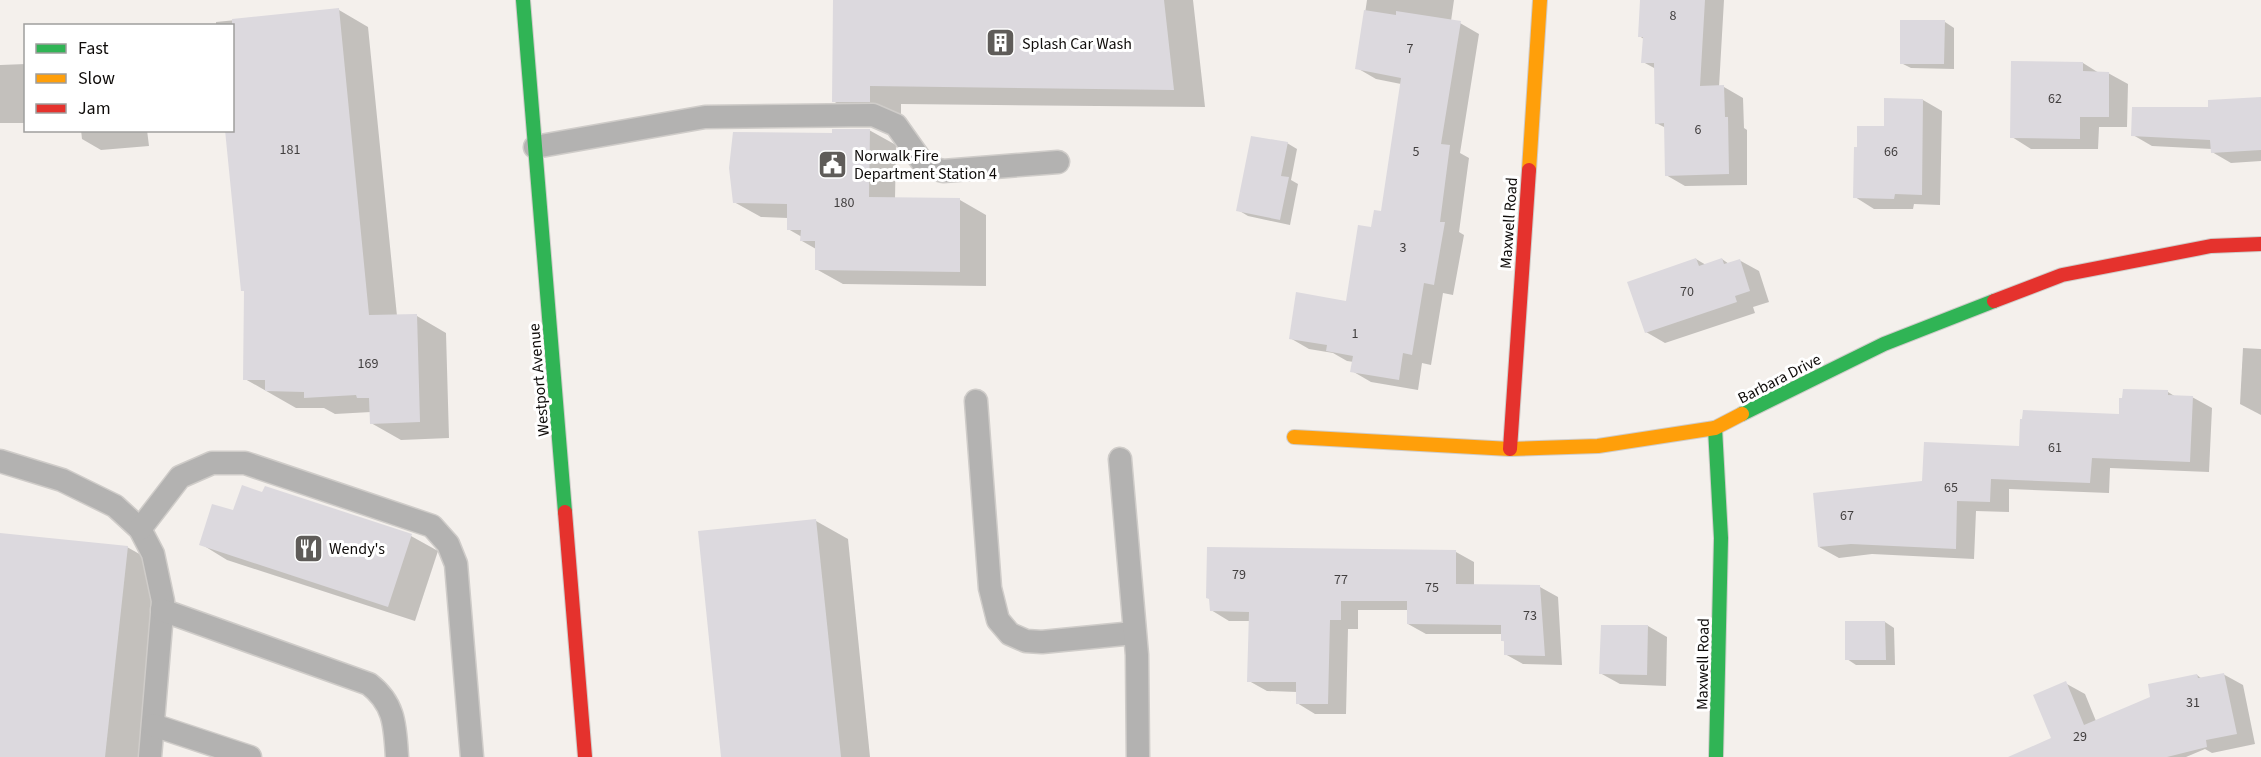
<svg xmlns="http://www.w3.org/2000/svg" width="2261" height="757" font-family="'Source Sans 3',sans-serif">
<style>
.shadow{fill:#0003}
.building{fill:#dcd9de}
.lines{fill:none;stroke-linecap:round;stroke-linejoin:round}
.lane-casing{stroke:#cfccc9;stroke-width:25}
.fast-casing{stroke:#cfccc9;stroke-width:16}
.slow-casing{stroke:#cfccc9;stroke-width:16}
.jam-casing{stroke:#cfccc9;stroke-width:16}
.lane{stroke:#b3b2b1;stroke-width:22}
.fast{stroke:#30b455;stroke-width:14}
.slow{stroke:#ff9f0a;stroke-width:14}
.jam{stroke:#e5322d;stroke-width:14}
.labels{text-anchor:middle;stroke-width:6;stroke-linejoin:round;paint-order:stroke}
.number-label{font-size:14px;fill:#423f3f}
.poi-label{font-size:16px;fill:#0f0c0a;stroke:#fff;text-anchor:start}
.street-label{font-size:16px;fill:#0f0c0a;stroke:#fff}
</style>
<rect width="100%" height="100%" fill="#f4f0ec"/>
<g class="shadow">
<path d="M834 0H1193L1205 107 901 104V119H865L833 101Z"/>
<path d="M1367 0H1454L1451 21 1460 23 1479 34 1460 153 1469 158 1459 232 1464 235 1453 295 1443 293 1431 365 1422 363 1418 390 1371 382 1352 371 1354 362 1347 361 1333 353 1309 349 1290 338 1348 303 1372 229 1382 213 1401 84 1376 79 1357 68Z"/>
<path d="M1642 0H1724L1719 87H1724L1743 98 1744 128 1747 130V185L1685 186 1666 175V128L1656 123V69L1643 62 1644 39 1639 36Z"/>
<path d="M339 10 368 27 397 316H417L446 333 449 438 401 440 371 423V412L335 414 324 408H296L245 379 246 292 242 290 232 130V26H216V22Z"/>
<path d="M1945 22 1954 28V69L1911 68 1901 63Z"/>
<path d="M2083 63 2099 73H2108L2128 84 2127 127H2099L2098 149H2031L2012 137Z"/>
<path d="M26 64V123H0V65Z"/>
<path d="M2261 99V161L2231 163 2212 152V149L2152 146 2133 135 2210 109Z"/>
<path d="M1923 100 1942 111 1940 205 1914 204 1913 209H1874L1855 197 1885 128Z"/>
<path d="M81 130H147L149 146 101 150 82 139Z"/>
<path d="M869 130 896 145 895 199 960 200 986 215V286L843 284 816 269V249L802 241V237L788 229V218L761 217 734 202 833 135Z"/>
<path d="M1287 143 1297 149 1291 180 1298 184 1290 225 1248 216 1238 210Z"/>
<path d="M1696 259 1706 265 1722 259 1729 264 1739 260 1759 271 1769 302 1753 307 1755 313 1665 343 1646 332Z"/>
<path d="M2243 348 2261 349V415L2240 404Z"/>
<path d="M2168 392 2176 397H2192L2212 408 2209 472 2110 468 2109 493 2009 489V512L1976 511 1974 559 1872 554 1839 558 1819 547 1924 483 2020 447 2120 415Z"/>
<path d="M234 512 411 536 438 551 415 621 227 560 201 544Z"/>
<path d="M816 521 848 539 870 757H722Z"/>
<path d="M0 534 127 547 159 565 138 757H0Z"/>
<path d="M1456 552 1474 562V585L1540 587 1558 597 1562 665 1523 664 1505 654V642L1502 640V634H1426L1408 624V610H1358V629H1348L1346 714H1315L1297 703V692L1267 691 1249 681 1251 621H1229L1211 610Z"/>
<path d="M1885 622 1894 628 1895 665H1856L1847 659Z"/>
<path d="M1648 626 1667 637 1666 686 1620 684 1600 673Z"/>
<path d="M2223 674 2243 685 2255 744 2212 753 2205 749 2186 757H2061L2065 683 2085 694 2096 721 2152 697 2197 675 2202 679Z"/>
</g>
<g class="building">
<path d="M833 0H1164L1174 90 870 86V102H832Z"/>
<path d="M1640 0H1705L1700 86 1724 85 1725 117H1728L1729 174 1665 176 1664 123 1655 124 1654 63H1641L1643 37H1638Z"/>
<path d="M339 8 369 315 417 314 420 422 370 424 369 398H357L356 395 304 398V392L265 391V380H243L244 291H241L225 130H232V19Z"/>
<path d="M1364 10 1396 15V11L1461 21 1441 144 1450 145 1440 222H1445L1434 285 1424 283 1412 355 1403 353 1399 380 1350 372 1353 356 1326 351 1327 345 1289 339 1296 292 1346 301 1358 225 1371 227 1374 210 1381 211 1401 78 1355 69Z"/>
<path d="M1900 20H1945L1944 64H1900Z"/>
<path d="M2011 61 2083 62V71L2109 72V117H2080V139L2010 138Z"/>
<path d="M2261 97V150L2211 153 2210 140 2131 136 2132 107H2208V100Z"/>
<path d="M1884 98 1923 99 1922 195 1895 194 1894 199 1853 198 1854 147H1857V126H1884Z"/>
<path d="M832 129H870L869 197 960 198V272L815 270V241H800L801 230H787V204L733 203 729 168 733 132 832 133Z"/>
<path d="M1251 136 1288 142 1281 176 1289 177 1280 220 1236 211Z"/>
<path d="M1696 258 1699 266 1722 258 1724 264 1740 259 1750 291 1735 296 1737 302 1645 333 1627 282Z"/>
<path d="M2123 389 2168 390V395L2193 396 2190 462 2092 458 2090 483 1991 479 1990 502 1957 501 1956 549 1851 544 1818 547 1813 493 1922 481 1924 442 2019 446 2020 419H2022L2023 410 2119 414V398H2122Z"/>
<path d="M242 485 262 492 265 486 412 534 388 607 199 545 212 504 233 510Z"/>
<path d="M816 519 841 757H721L698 531Z"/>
<path d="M0 533 128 546 105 757H0Z"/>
<path d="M1207 547 1456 550V584L1540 585 1545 656 1504 655V641H1501V625L1407 624V601H1341V620H1330L1328 704H1296V682H1247L1249 612 1210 611 1209 599 1206 598Z"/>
<path d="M1845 621H1885L1886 660H1845Z"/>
<path d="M1601 625H1648L1647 675 1599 674Z"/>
<path d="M2224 673 2237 734 2206 740 2207 747 2167 757H2008L2051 738 2033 695 2066 681 2084 725 2150 697 2148 684 2197 674 2198 678Z"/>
</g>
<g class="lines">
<defs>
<g id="lane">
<path d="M535 147 705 117 873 115 896 125 925 166 943 171 1058 162"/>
<path d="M976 401 990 588 998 620 1010 634 1026 641 1042 642 1134 633"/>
<path d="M1120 459 1137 655 1138 757"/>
<path d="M0 461 62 480 115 506 140 529 153 554 163 601 150 757"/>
<path d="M140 529 180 477 212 463H245L432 526 448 544 456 564 472 757"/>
<path d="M162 610 369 684C395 704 395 726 397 757"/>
<path d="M153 725 250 757"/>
</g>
<g id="fast">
<path d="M523 0 565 512"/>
<path d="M1742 414 1884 344 1994 301"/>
<path d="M1715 428 1721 538 1716 757"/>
</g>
<g id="slow">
<path d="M1529 170 1540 0"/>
<path d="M1294 437 1510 449 1598 446 1715 428 1742 414"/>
</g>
<g id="jam">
<path d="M1994 301 2062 275 2211 246 2261 244"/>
<path d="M1510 449 1529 170"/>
<path d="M565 512 585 757"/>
</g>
</defs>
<use href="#lane" class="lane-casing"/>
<use href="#fast" class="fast-casing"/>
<use href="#slow" class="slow-casing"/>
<use href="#jam" class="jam-casing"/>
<use href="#lane" class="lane"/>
<use href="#fast" class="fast"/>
<use href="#slow" class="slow"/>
<use href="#jam" class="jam"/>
</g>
<defs>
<symbol id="building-square" viewBox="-11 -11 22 22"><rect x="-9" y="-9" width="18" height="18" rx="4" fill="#5f5c59" stroke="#fff"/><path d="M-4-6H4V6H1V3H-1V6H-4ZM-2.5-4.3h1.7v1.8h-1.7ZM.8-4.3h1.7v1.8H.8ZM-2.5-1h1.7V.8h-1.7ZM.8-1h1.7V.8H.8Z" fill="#fff"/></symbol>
<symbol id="civic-square" viewBox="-11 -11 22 22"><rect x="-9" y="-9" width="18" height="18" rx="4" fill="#5f5c59" stroke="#fff"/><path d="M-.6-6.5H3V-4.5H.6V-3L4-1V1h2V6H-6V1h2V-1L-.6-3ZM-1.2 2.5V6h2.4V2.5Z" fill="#fff"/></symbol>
<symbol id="restaurant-square" viewBox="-11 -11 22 22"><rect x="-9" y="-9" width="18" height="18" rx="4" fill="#5f5c59" stroke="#fff"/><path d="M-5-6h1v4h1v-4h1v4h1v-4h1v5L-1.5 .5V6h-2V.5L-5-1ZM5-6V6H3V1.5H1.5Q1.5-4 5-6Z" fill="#fff"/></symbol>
</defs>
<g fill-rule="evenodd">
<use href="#building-square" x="984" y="26" width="33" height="33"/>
<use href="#civic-square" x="816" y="148" width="33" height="33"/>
<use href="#restaurant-square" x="292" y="532" width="33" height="33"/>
</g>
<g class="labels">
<g class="number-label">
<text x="1673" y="20">8</text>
<text x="1410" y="53">7</text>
<text x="2055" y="103">62</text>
<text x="1698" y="134">6</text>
<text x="290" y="154">181</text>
<text x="1416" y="156">5</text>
<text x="1891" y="156">66</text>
<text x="844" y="207">180</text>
<text x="1403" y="252">3</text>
<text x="1687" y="296">70</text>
<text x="1355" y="338">1</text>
<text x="368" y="368">169</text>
<text x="2055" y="452">61</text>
<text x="1951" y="492">65</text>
<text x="1847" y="520">67</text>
<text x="1239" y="579">79</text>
<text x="1341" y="584">77</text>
<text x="1432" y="592">75</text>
<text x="1530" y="620">73</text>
<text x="2193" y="707">31</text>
<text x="2080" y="741">29</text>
</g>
<g class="poi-label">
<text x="1022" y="49">Splash Car Wash</text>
<text x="854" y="161">Norwalk Fire<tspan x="854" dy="18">Department Station 4</tspan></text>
<text x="329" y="554">Wendy's</text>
</g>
<g class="street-label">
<text transform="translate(1508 223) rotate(-86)" y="6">Maxwell Road</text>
<text transform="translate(1779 378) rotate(-27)" y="6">Barbara Drive</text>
<text transform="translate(538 380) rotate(-95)" y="6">Westport Avenue</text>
<text transform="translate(1702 664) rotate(-89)" y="6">Maxwell Road</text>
</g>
</g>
<rect x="24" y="24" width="210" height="108" fill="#ffffff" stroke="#9f9e9d" stroke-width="1.5"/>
<rect x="36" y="44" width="30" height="9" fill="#30b455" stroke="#9f9e9d" stroke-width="1.5"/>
<text x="78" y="54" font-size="18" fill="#0f0c0a">Fast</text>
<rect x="36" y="74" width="30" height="9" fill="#ff9f0a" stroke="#9f9e9d" stroke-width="1.5"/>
<text x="78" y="84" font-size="18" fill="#0f0c0a">Slow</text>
<rect x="36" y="104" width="30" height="9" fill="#e5322d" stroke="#9f9e9d" stroke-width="1.5"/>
<text x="78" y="114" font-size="18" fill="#0f0c0a">Jam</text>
</svg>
